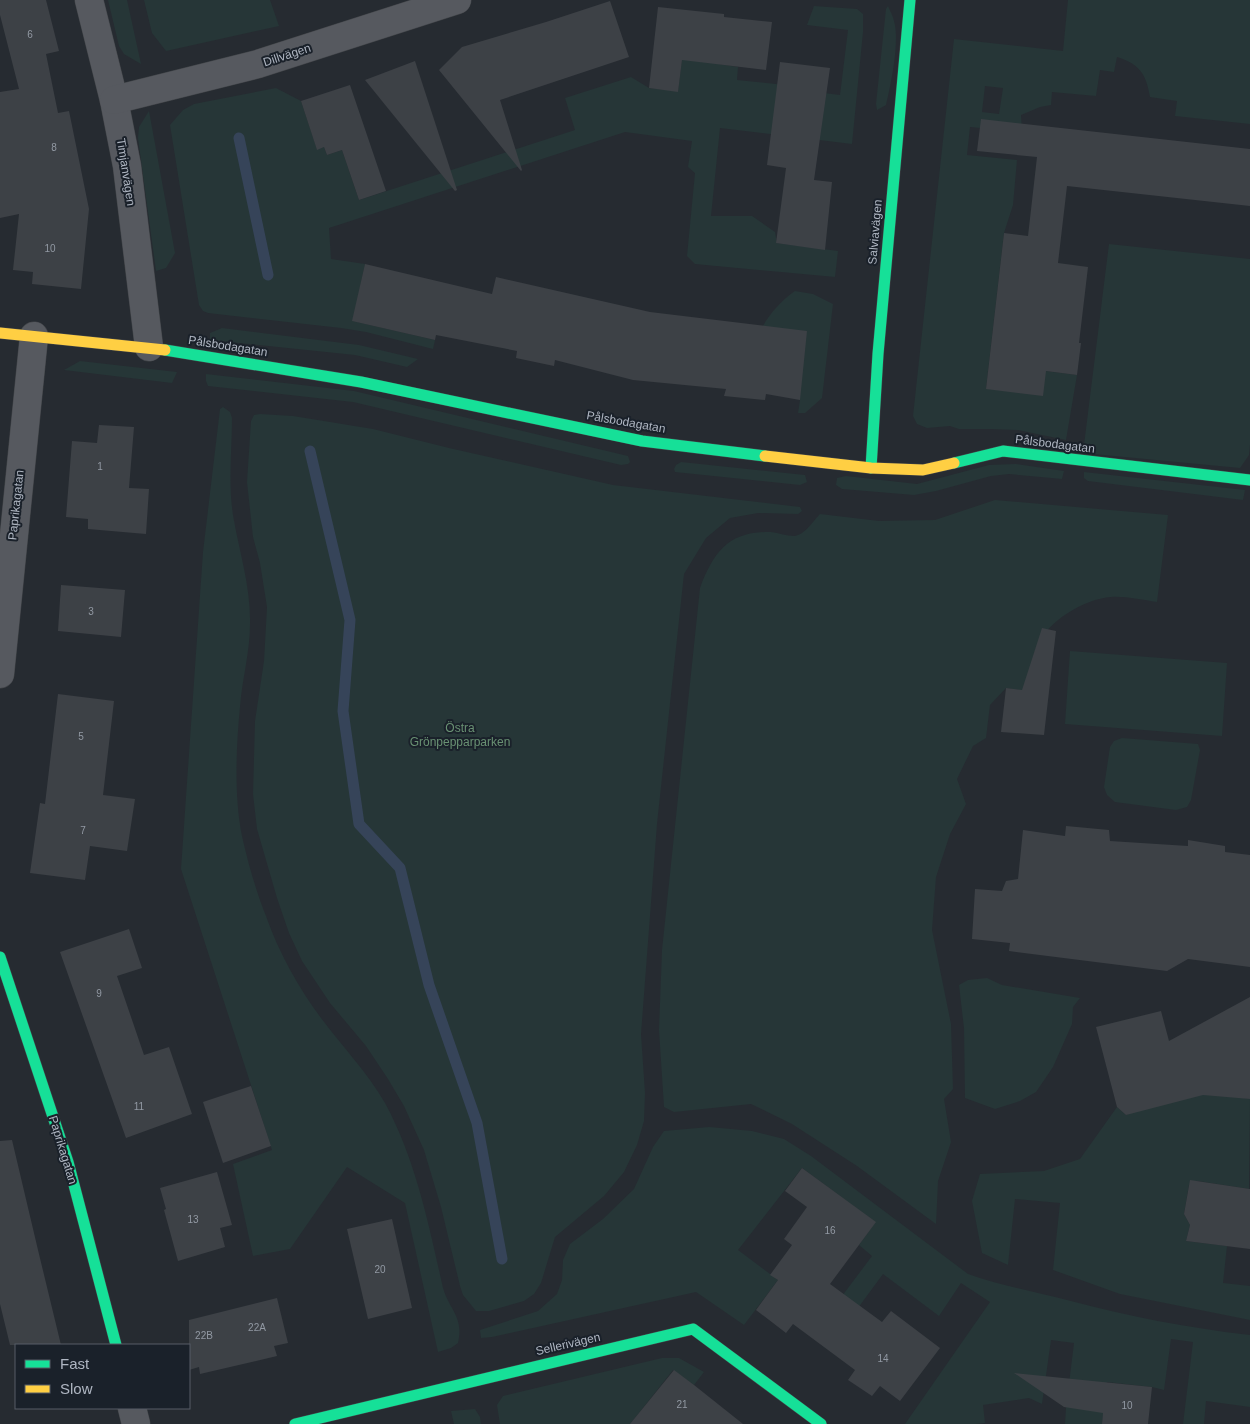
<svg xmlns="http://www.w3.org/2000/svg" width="1250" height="1424" font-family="Arial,sans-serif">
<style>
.green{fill:#263637;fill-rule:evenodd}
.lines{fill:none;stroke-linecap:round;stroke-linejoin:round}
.stream{stroke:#364459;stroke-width:11}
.building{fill:#3d4146}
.street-casing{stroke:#424549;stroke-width:29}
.fast-casing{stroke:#424549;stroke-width:12}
.slow-casing{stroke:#424549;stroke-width:12}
.street{stroke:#56595f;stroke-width:28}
.fast{stroke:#16e098;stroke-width:11}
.slow{stroke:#ffcf43;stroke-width:11}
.labels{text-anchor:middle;stroke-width:4;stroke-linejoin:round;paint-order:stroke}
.number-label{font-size:10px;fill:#9299a3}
.street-label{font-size:12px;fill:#afb6c2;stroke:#1a212a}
.park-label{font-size:12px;fill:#699173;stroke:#1a212a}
</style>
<rect width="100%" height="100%" fill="#262b31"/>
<g class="green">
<path d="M108 0H127L141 64 124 54 119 46Z"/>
<path d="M144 0H270L279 26 166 51 152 33Z"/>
<path d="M1068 0H1250V124L1175 116 1177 101 1150 97C1146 73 1139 64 1117 57L1114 72 1100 70 1096 96 1052 92 1051 105 1040 107 1021 115 1022 132 970 127 967 155 1017 160 1013 205 1004 233 986 389 1046 371 1077 375 1066 440 1018 430 990 429H959L950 426 927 428 917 424 913 416 954 39 1063 51ZM985 86 1003 88 999 114 982 112Z"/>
<path d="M814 6 857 9 863 14V32L852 144 720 128 711 216H752L775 232 777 243 838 251 835 277 695 264 687 256 695 173 688 167 692 141 625 132 329 228 331 259 365 264 353 321 435 340 433 349 366 332 341 328 208 313 203 311 199 305 170 125 183 110 194 104 276 88 301 101 317 149 324 147 327 155 342 150 359 200 575 130 565 98 631 77 649 88 678 91 683 51 719 64 738 67 737 80 785 85 800 90 840 95 848 30 807 25Z"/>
<path d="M888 6C890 11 893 16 894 21 900 41 891 84 886 105L877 110 876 104 886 9Z"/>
<path d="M149 111 175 253 166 268 156 271 138 138 139 127Z"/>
<path d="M1109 244 1250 259V445L1249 455 1240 468 1083 453Z"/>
<path d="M795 291 813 294 833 304 822 398 805 413H798L800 400 763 326C770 313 783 299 795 291Z"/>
<path d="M222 328 359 345 418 359 407 367 355 355 210 340V333Z"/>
<path d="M80 361 177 372 172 383 64 370Z"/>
<path d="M206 374 354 391 628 456 630 462 628 464 621 465 353 402 208 386 206 381Z"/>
<path d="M223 407 230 412 232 418C232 450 228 482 233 515 239 551 251 587 250 624 250 652 242 680 240 707 236 748 234 796 242 836 248 863 256 891 266 916 279 953 298 987 321 1018 342 1046 367 1072 385 1103 416 1160 429 1226 443 1288 450 1311 464 1317 458 1343L451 1348 438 1352 405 1203 347 1167 290 1249 253 1256 233 1164 272 1150 181 869 203 552 220 409Z"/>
<path d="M260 414 293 416 373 429 449 448 613 485 800 507 802 511 798 514 758 513 730 518 706 538 684 574 657 824 641 1034 645 1093 644 1121 637 1145 624 1172 604 1196 555 1237 541 1283 534 1294 524 1301 489 1311H476L463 1295 460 1286 441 1207 424 1150 404 1106 388 1079 366 1046 330 1003 302 961 289 933 277 898 257 829 253 794 255 721 264 661 267 607 260 563 253 537 247 482 251 421 254 415Z"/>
<path d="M681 462 805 475 807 482 800 485 675 472 674 469 676 465Z"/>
<path d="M1016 464 1064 471 1062 479 1009 474 991 476 936 491 914 495 842 489 836 485 837 478 846 476 917 484 989 465Z"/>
<path d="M1084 472 1245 490 1243 500 1235 499 1088 481 1084 478Z"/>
<path d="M995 500 1168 515 1157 602C1142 600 1126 596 1111 597 1084 599 1048 621 1037 646 1032 656 1029 678 1026 691L1006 688 990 705 986 738 973 746 957 779 966 804 950 834 936 877 932 930 951 1024 953 1089 944 1099 951 1142 938 1181 936 1224 857 1166 792 1124 751 1104 674 1112 664 1107 659 1030 662 950 700 588C714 551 729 531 771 532 779 533 787 536 794 536 805 535 813 521 820 514L879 521 935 520Z"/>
<path d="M1070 651 1227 663 1222 736 1065 724Z"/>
<path d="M1122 738 1198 744 1200 750 1191 800 1187 807 1176 810 1115 802 1107 795 1104 787 1110 747 1114 741Z"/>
<path d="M987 978 1002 985 1080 998 1073 1007 1072 1024 1053 1067 1036 1092 1020 1101 995 1109 965 1098 964 1028 959 985 968 980Z"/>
<path d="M1177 1087 1250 1099 1249 1189 1198 1181 1189 1185 1184 1214 1190 1225 1186 1241 1227 1246 1223 1283 1250 1286V1320L1120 1294 1053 1270 1060 1203 1015 1199 1008 1265 982 1253 972 1201 980 1174 1044 1171 1080 1159 1117 1107 1126 1115Z"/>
<path d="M709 1127 752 1131 784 1139 811 1156 968 1274C1002 1286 1033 1291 1067 1300 1127 1316 1188 1328 1250 1335V1407L1206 1401 1204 1424H1183L1193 1342 1171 1339 1164 1390 1152 1387 1107 1382 1102 1424H1065L1066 1408 1074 1343 1051 1340 1042 1404 1029 1398 983 1405 985 1423 976 1424H905L990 1302 961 1283 939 1316 883 1274 858 1308 842 1296 872 1256 859 1245 875 1222 802 1168 738 1250 778 1280 744 1325 696 1292 492 1337 481 1338 480 1330 538 1311 557 1294 562 1280 563 1260 570 1244 603 1219 634 1189 653 1147 664 1131Z"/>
<path d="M662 1358H679L704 1372 694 1385 673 1370 631 1423 632 1424H500L497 1405 503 1396Z"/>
<path d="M475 1409 480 1417 481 1424H454L451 1411Z"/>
</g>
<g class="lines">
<g class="stream">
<path d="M239 138 268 275"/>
<path d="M310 451 350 620 343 711 359 824 400 868 429 985 477 1123 502 1259"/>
</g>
</g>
<g class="building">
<path d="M0 0H46L59 51 46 54 58 113 69 111 89 209 81 289 32 284 33 272 13 270 19 214 0 218V92L19 89 0 15Z"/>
<path d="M610 1 629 57 500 100 522 170 521 171 439 70 462 47 546 22Z"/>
<path d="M658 7 724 14V17L772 22 766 70 682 60 678 92 649 88Z"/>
<path d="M415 61 457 190 455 191 365 80Z"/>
<path d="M780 62 830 68 814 180 832 182 825 250 776 243 786 168 767 165Z"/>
<path d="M350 85 386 191 359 200 342 150 327 155 324 147 317 150 301 101Z"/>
<path d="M981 119 1250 149V206L1067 186 1058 263 1088 267 1079 343H1081L1077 375 1046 371 1043 396 986 389 1004 233 1028 236 1037 157 977 151Z"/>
<path d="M365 264 492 294 496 277 650 312 807 331 800 400 766 394 765 400 724 396 726 389 633 380 555 360 554 366 516 358 517 351 436 335 435 340 352 321Z"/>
<path d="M99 425 134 427 129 488 149 489 146 534 88 529V519L66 517 72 441 97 443Z"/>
<path d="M61 585 125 590 121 637 58 631Z"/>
<path d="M1042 628 1056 631 1044 735 1001 732 1006 688 1022 690Z"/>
<path d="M58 694 114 701 103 795 135 799 127 851 90 846 85 880 30 873 40 803 45 804Z"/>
<path d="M1066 826 1109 830 1110 841 1188 846V840L1225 846V852L1250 855V967L1188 959 1167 971 1009 951 1010 943 972 939 975 889 1002 891 1006 881 1018 879 1023 830 1065 836Z"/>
<path d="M129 929 142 968 117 976 144 1055 169 1047 192 1114 126 1138 60 952Z"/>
<path d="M1250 997V1099L1203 1095 1126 1115 1117 1107 1096 1027 1161 1011 1169 1041Z"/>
<path d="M251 1086 271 1146 223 1163 203 1102Z"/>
<path d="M12 1140 38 1250 61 1345H10L0 1304V1141Z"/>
<path d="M802 1168 876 1222 830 1284 882 1322 891 1311 940 1348 900 1401 880 1386 872 1396 848 1380 855 1370 793 1324 786 1333 756 1310 778 1280 770 1275 792 1245 784 1239 807 1207 785 1191Z"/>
<path d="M217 1172 232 1225 220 1228 225 1247 178 1261 164 1210 166 1209 160 1188Z"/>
<path d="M1190 1180 1250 1189V1249L1186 1241 1190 1225 1184 1214Z"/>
<path d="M392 1219 412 1308 368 1319 347 1229Z"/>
<path d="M277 1298 288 1343 274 1346 277 1356 200 1374 199 1367 189 1370V1320Z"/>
<path d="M674 1370 694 1385 743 1424H630Z"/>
<path d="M1014 1373 1152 1387 1148 1424H1102L1103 1413 1064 1407Z"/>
</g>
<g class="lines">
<defs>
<g id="street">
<path d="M89 0 114 100 127 166 149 347"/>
<path d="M114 100 258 64 457 0"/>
<path d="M0 674 34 336"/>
<path d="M132 1408 136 1424"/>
</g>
<g id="fast">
<path d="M165 350 361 382 642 441 765 456"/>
<path d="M954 463 1003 451 1250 480"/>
<path d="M871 468 878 354 910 0"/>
<path d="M0 957 68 1162 116 1345"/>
<path d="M295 1424 693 1329 821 1424"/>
</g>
<g id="slow">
<path d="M0 333 165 350"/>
<path d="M765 456 871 468 923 470 954 463"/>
</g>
</defs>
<use href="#street" class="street-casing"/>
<use href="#fast" class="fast-casing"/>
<use href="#slow" class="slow-casing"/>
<use href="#street" class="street"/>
<use href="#fast" class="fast"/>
<use href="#slow" class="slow"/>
</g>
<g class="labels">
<g class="number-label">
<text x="30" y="38">6</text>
<text x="54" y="151">8</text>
<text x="50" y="252">10</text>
<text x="100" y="470">1</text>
<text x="91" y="615">3</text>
<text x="81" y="740">5</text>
<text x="83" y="834">7</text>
<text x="99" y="997">9</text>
<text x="139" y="1110">11</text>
<text x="193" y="1223">13</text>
<text x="830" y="1234">16</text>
<text x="380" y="1273">20</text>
<text x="257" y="1331">22A</text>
<text x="204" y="1339">22B</text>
<text x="883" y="1362">14</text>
<text x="682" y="1408">21</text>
<text x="1127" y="1409">10</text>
</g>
<g class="street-label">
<text transform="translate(287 55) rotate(-18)" y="4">Dillvägen</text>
<text transform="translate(126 172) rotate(81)" y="4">Timjanvägen</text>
<text transform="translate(875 232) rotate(-85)" y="4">Salviavägen</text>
<text transform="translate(228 346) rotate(9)" y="4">Pålsbodagatan</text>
<text transform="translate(626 422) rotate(10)" y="4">Pålsbodagatan</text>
<text transform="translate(1055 444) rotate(7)" y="4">Pålsbodagatan</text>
<text transform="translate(16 505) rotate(-84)" y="4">Paprikagatan</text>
<text transform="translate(63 1150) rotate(73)" y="4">Paprikagatan</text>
<text transform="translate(568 1344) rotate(-13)" y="4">Sellerivägen</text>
</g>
<g class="park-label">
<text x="460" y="732">Östra<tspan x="460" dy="14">Grönpepparparken</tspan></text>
</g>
</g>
<rect x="15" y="1344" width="175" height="65" fill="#1a212a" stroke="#565d67"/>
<rect x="25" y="1360" width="25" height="8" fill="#16e098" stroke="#565d67"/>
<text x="60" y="1369" font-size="15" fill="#afb6c2">Fast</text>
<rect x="25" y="1385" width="25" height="8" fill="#ffcf43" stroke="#565d67"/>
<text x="60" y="1394" font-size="15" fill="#afb6c2">Slow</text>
</svg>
